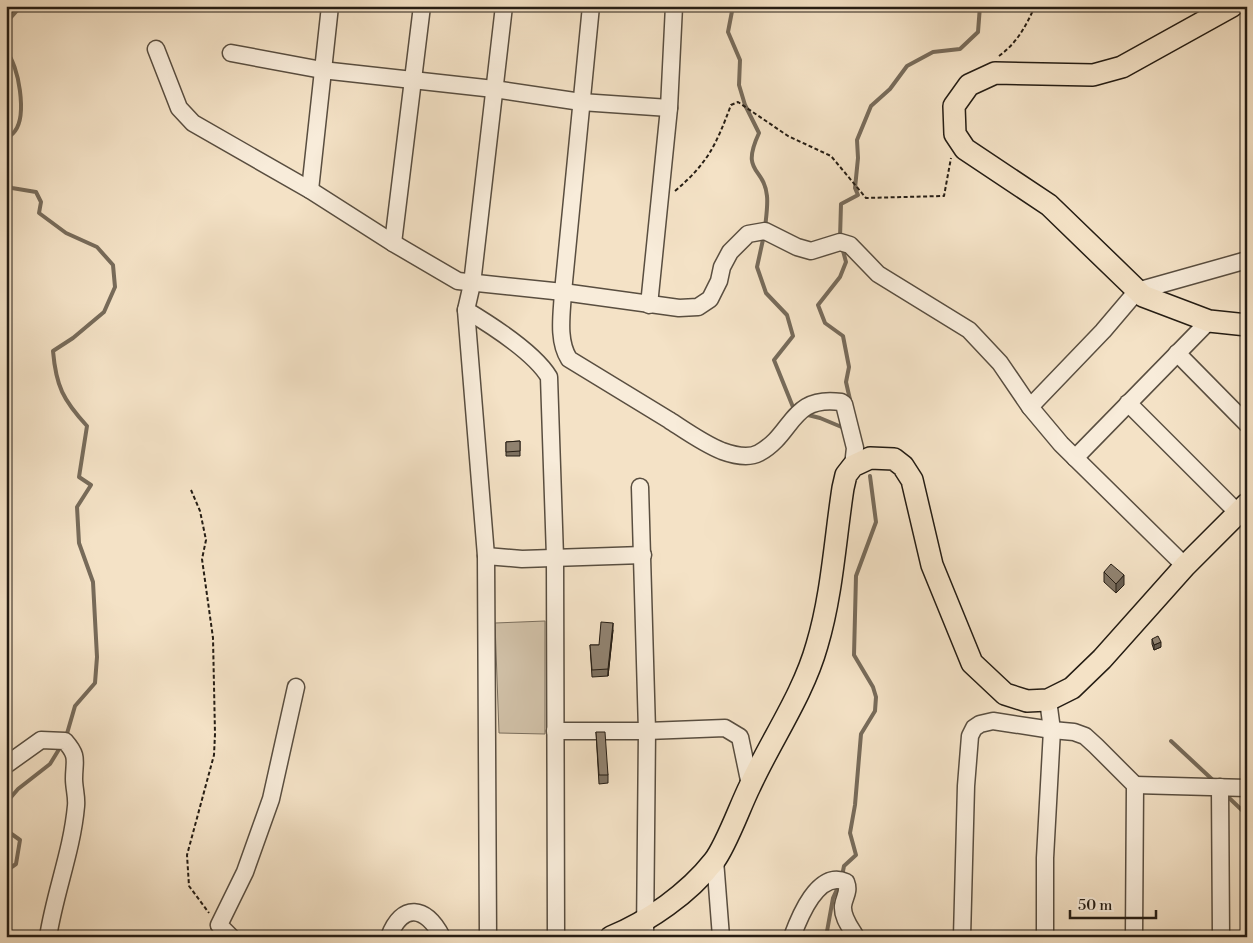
<svg xmlns="http://www.w3.org/2000/svg" width="1253" height="943" font-family="'Libre Bodoni',serif">
<style>
.green{fill:#d1c1a8;stroke:#7b6f5e}
.lines{fill:none;stroke-linecap:round;stroke-linejoin:round}
.stream{stroke:#776b5a;stroke-width:4}
.minor-casing{stroke:#594e40;stroke-width:19}
.major-casing{stroke:#251d14;stroke-width:24}
.path{stroke:#251d14;stroke-width:2;stroke-dasharray:4 2.5;stroke-linecap:butt}
.minor{stroke:#f8ecda;stroke-width:16}
.major{stroke:#f4e2c6;stroke-width:21}
.wall{fill:#7d7161;stroke:#251d14}
.shaded-wall{fill:#665c4f;stroke:#251d14}
.building{fill:#918371;stroke:#251d14}
</style>
<rect width="100%" height="100%" fill="#f4e2c6"/>
<filter id="stains"><feTurbulence type="fractalNoise" baseFrequency=".004" numOctaves="4"/><feColorMatrix values="0 0 0 0 .2 0 0 0 0 .09 0 0 0 0 .02 0 0 0 .5 -.17"/></filter>
<radialGradient id="worn" r=".72"><stop offset=".6" stop-color="#630" stop-opacity="0"/><stop offset="1" stop-color="#630" stop-opacity=".3"/></radialGradient>
<path class="green" d="M545 621V734L499 733 495 623Z"/>
<g class="lines">
<g class="stream">
<path d="M733 6 728 32 740 60 739 85 745 105 759 133C740 174 764 166 767 196 768 206 766 218 765 228"/>
<path d="M6 23 21 6"/>
<path d="M6 51C19 65 27 115 15 131 13 134 9 137 6 139"/>
<path d="M6 184 12 188 36 192 41 202 39 213 66 233 97 247 113 265 115 287 104 312 73 338 53 351C56 386 63 400 87 426L79 477 91 485 77 507 79 543 93 582 97 657 95 683 75 706 66 737"/>
<path d="M764 235 757 267 766 293 787 315 793 336 774 360 795 412"/>
<path d="M840 238 841 204 858 195 855 188 858 158 857 140 871 106 890 89 907 66 933 52 960 49 978 32 980 6"/>
<path d="M842 247 846 262 840 277 818 305 825 323 843 336 849 367 846 382 851 404"/>
<path d="M804 414 820 418 844 428"/>
<path d="M1171 741 1215 782"/>
<path d="M1226 795 1247 815"/>
<path d="M6 803 18 789 50 764 61 746"/>
<path d="M6 830 20 840 16 864 6 871"/>
<path d="M842 876 844 866 856 855 850 833 855 805 861 734 875 711 876 697 873 687 854 655 856 576 876 522 870 476"/>
<path d="M826 937 833 898 839 885"/>
</g>
<defs>
<g id="minor">
<path d="M591 6 563 292C562 313 557 340 569 359 602 379 636 400 669 420 686 431 704 444 722 451 733 455 748 459 759 453 794 434 790 395 841 402L844 404 855 448 853 466"/>
<path d="M156 49 179 108 193 123 310 190 393 243 458 281 563 292 679 308 698 307 710 299 719 281 722 267 730 252 748 234 765 231 797 247 811 251 840 242 850 245 878 274 969 330 1000 363 1030 407 1061 444 1185 566"/>
<path d="M231 53 322 70 494 89 581 102 669 108"/>
<path d="M310 190 330 6"/>
<path d="M393 243 422 6"/>
<path d="M649 305 669 108 674 6"/>
<path d="M466 310C491 325 534 352 549 377L555 557 556 937"/>
<path d="M1177 353 1247 424"/>
<path d="M1128 403 1238 513"/>
<path d="M1030 407 1103 331 1137 291 1247 260"/>
<path d="M1075 458 1209 321"/>
<path d="M640 487 647 731 645 937"/>
<path d="M486 556 522 559 643 555"/>
<path d="M555 731H647L725 728 740 737 750 785"/>
<path d="M6 765 41 740 65 741C79 757 74 760 74 779 74 788 77 797 76 806 72 851 55 892 48 937"/>
<path d="M1135 785 1247 788"/>
<path d="M1220 787 1221 937"/>
<path d="M715 860 721 937"/>
<path d="M231 937 219 925 245 872 271 799 296 687"/>
<path d="M389 937C402 902 426 906 442 937"/>
<path d="M488 937 486 556 466 310 472 284 504 6"/>
<path d="M792 937C799 918 818 869 846 882 850 892 844 897 843 906 842 918 851 928 856 937"/>
<path d="M962 937 966 786 970 736 974 728 980 724 993 721 1052 730 1074 732 1085 736 1096 746 1135 785 1134 937"/>
<path d="M1045 937V858L1052 730 1048 700"/>
</g>
<g id="major">
<path d="M1232 6 1122 67 1093 75 995 73 969 85 954 106 955 134 965 149 1049 205 1143 296 1209 321 1247 325"/>
<path d="M611 937C649 921 688 894 714 861 726 846 740 806 750 786 771 740 803 695 817 645 832 595 835 540 843 488L846 475 853 466 870 458 894 459 903 466 912 480 932 565 972 663 1005 694 1027 701 1048 700 1072 688 1102 659 1185 566 1247 504"/>
</g>
</defs>
<use href="#minor" class="minor-casing"/>
<use href="#major" class="major-casing"/>
<g class="path">
<path d="M999 56C1017 43 1026 26 1035 6"/>
<path d="M675 191C708 163 716 145 731 105L738 102 788 136 831 156 866 198 944 196 951 158"/>
<path d="M191 490 200 511 206 540 202 559 213 638 215 734 214 755 187 855 189 886 209 913"/>
</g>
<use href="#minor" class="minor"/>
<use href="#major" class="major"/>
</g>
<g class="wall">
<path d="M520 441V456H506V442Z"/>
<path d="M1104 572 1124 585 1116 593 1104 582Z"/>
<path d="M613 630 608 676 592 677 590 645H599Z"/>
<path d="M1152 639 1161 647 1154 650 1152 644Z"/>
<path d="M596 732 608 775V783L599 784Z"/>
</g>
<g class="shaded-wall">
<path d="M1124 575V585L1116 593V584Z"/>
<path d="M613 623V630L608 676V669Z"/>
<path d="M1161 642V647L1154 650V645Z"/>
</g>
<g class="building">
<path d="M520 441V451L506 452V442Z"/>
<path d="M1111 564 1124 575 1116 584 1104 572Z"/>
<path d="M601 622 613 623 608 669 592 670 590 645H599Z"/>
<path d="M1158 636 1161 642 1154 645 1152 639Z"/>
<path d="M596 732H605L608 775H599Z"/>
</g>
<rect width="1253" height="943" fill="none" stroke="#f4e2c6" stroke-width="25"/>
<rect x="8" y="8" width="1238" height="928" fill="none" stroke="#251d14" stroke-width="2.5"/>
<rect x="12" y="12" width="1228" height="918" fill="none" stroke="#251d14"/>
<path d="M1070 910v8h86v-8" fill="none" stroke="#251d14" stroke-width="2.5"/>
<text x="1078" y="910" font-size="15" fill="#251d14" stroke="#f8ecda" stroke-width="4" paint-order="stroke">50 m</text>
<rect width="100%" height="100%" filter="url(#stains)"/>
<rect width="100%" height="100%" fill="url(#worn)"/>
</svg>
